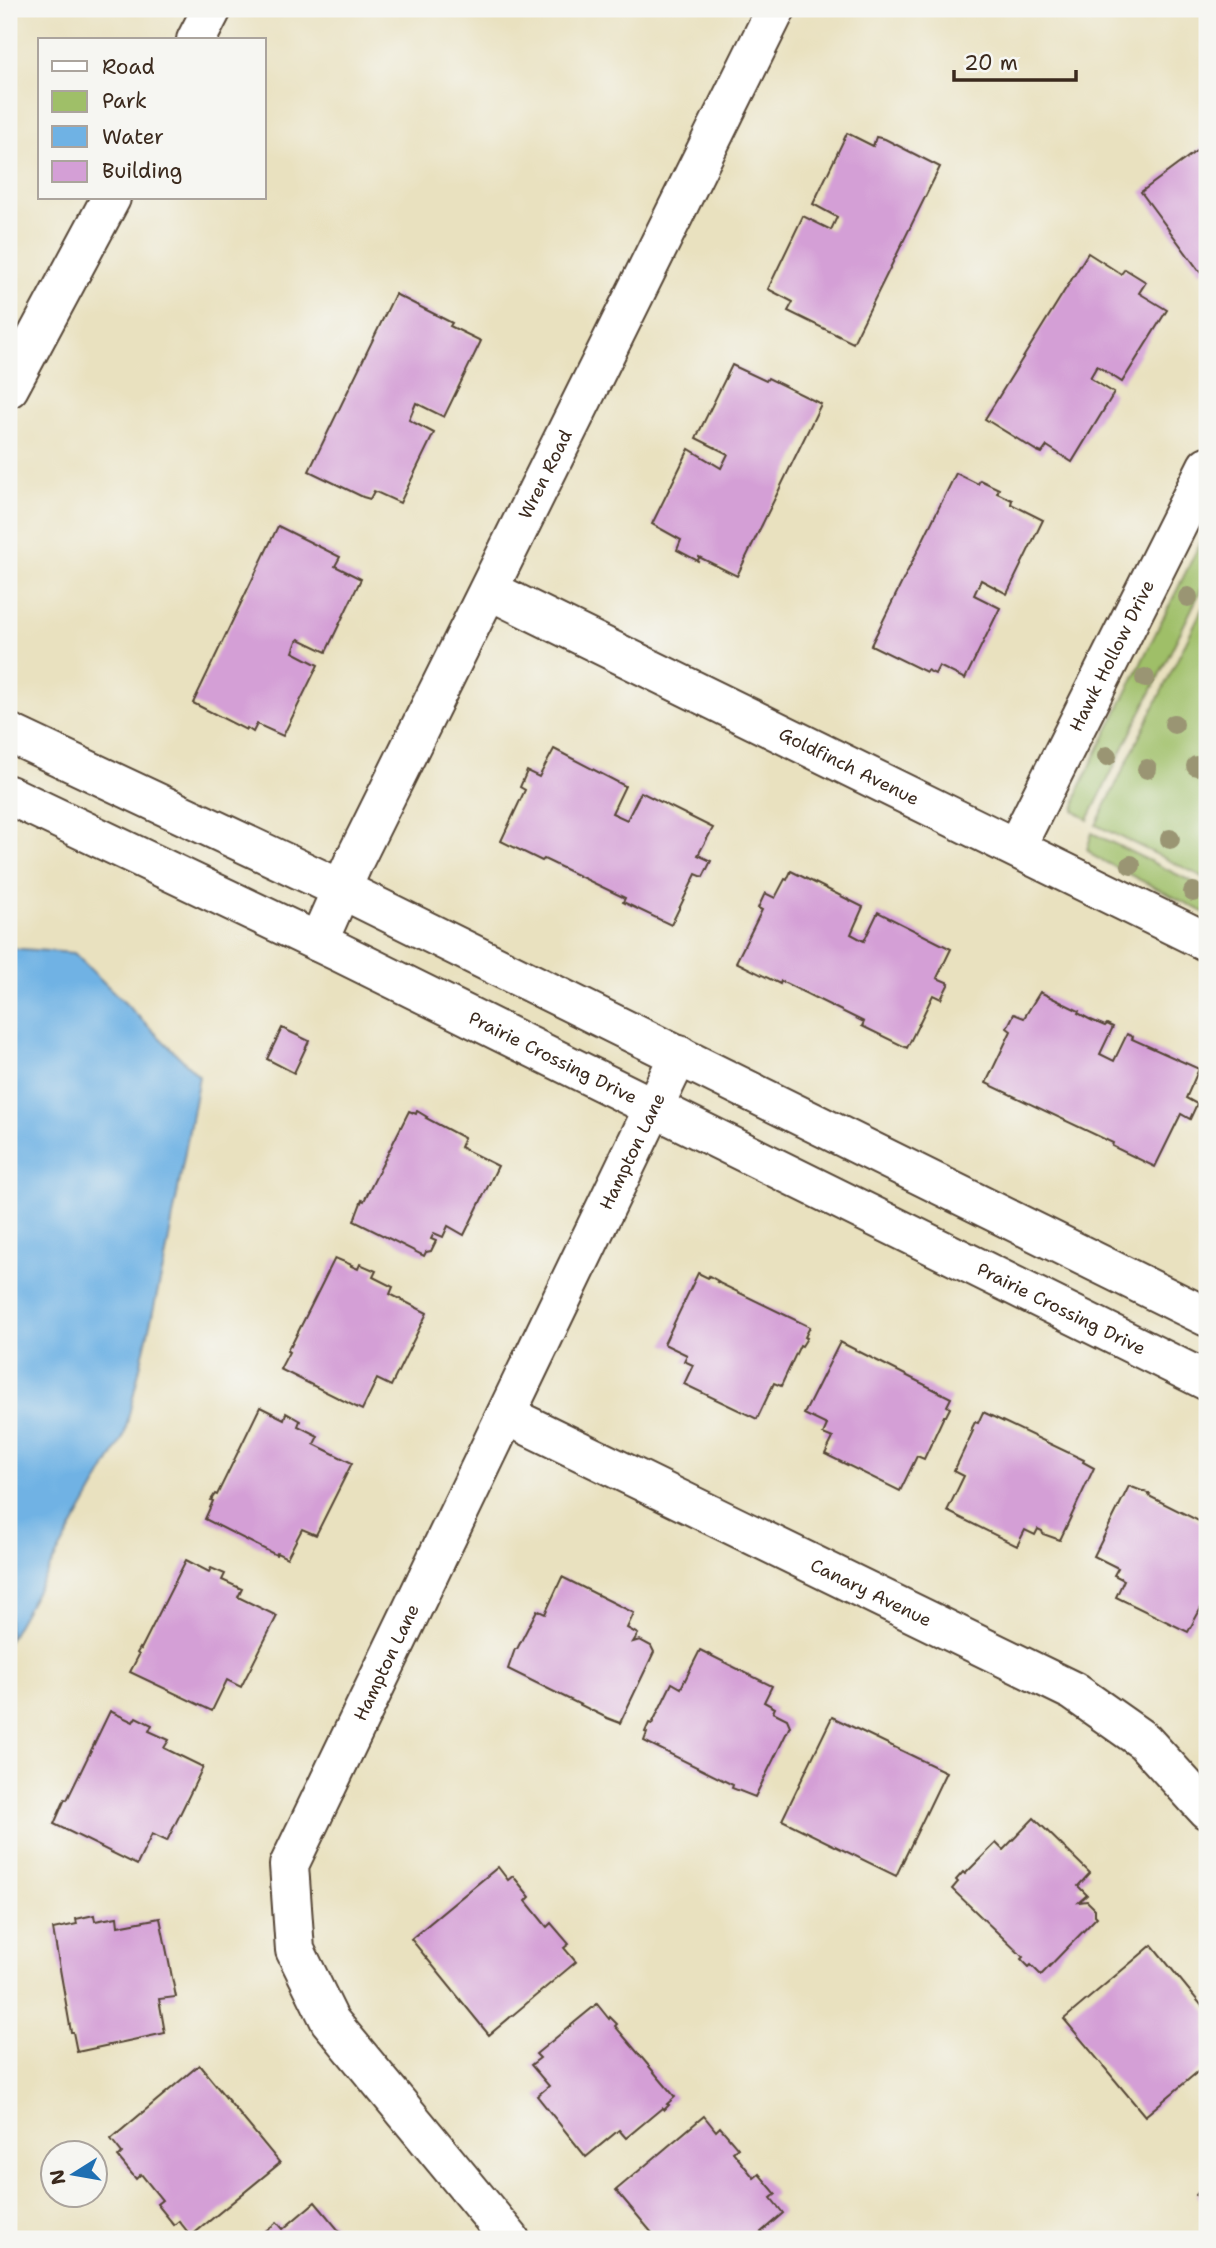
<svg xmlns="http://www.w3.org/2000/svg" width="1216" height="2248" font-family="'Shantell Sans',sans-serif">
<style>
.green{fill:#9fbf68;stroke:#6d7443;stroke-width:2}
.water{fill:#6fb2e4;stroke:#556e81;stroke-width:2}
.building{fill:#d49fd6}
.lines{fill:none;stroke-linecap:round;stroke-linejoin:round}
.minor-casing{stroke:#554536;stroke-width:42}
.major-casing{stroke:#554536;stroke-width:42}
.minor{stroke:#fff;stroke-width:38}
.major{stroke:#fff;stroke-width:38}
.tree{fill:#9a9573}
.labels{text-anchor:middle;stroke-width:5;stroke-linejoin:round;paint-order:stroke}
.street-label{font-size:18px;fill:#3b2a1e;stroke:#f6f6f2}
</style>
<rect width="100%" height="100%" fill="#f6f6f2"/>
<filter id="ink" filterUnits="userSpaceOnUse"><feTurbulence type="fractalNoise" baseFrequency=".0143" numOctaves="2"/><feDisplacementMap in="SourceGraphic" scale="14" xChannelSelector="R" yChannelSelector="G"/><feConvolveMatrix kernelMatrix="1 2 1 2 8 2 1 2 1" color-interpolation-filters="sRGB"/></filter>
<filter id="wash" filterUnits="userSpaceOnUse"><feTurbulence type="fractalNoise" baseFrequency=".00686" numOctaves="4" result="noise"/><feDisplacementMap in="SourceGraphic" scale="28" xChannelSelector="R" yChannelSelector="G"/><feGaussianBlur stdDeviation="1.57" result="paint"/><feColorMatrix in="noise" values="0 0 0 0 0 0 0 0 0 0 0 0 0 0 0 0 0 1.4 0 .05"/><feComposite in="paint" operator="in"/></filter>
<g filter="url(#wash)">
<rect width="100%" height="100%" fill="#e9e1bf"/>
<g class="green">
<path d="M1207 529V578L1088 820 1074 810 1079 789Z"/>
<path d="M1207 599V879L1096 825Z"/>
<path d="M1092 833 1207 889V914L1095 857 1087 849Z"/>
</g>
<path class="water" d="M9 948 74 953 199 1076 165 1260 124 1436 9 1640Z"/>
<g id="blocks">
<g class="building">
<path d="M847 133 873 146 876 137 885 139 940 167 853 343 788 311 793 302 768 289 803 216 831 230 837 217 813 204Z"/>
<path d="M1207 143V266L1200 272 1141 192Z"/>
<path d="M1088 253 1121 274 1125 269 1146 282 1139 293 1167 310 1122 382 1097 366 1090 378 1114 393 1072 462 1047 446 1042 453 1037 451 985 419Z"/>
<path d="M395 294 452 323 450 326 481 341 444 417 416 403 409 420 434 433 400 503 374 491 370 499 363 497 309 471Z"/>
<path d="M732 365 766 381 768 378 821 404 737 576 699 557 698 561 677 550 681 540 652 524 689 449 721 468 728 454 696 438Z"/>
<path d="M956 473 978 484 980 480 999 489 997 493 1012 500 1011 504 1043 520 1007 594 981 580 974 595 1000 608 965 679 939 666 935 674 927 670 926 672 871 645Z"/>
<path d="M278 526 340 557 335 566 361 579 326 652 299 639 297 641 293 652 318 665 283 736 257 724 253 732 247 728 246 730 193 703Z"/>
<path d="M554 749 625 786 612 813 627 820 641 792 713 828 698 855 711 861 703 877 696 874 671 925 623 902 625 898 544 859 542 861 501 841 525 790 520 787 527 771 539 777Z"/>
<path d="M791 871 863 907 851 934 864 941 878 912 951 949 937 978 949 983 941 999 933 995 907 1048 862 1026 864 1022 781 981 780 984 736 962 762 910 758 908 765 893 775 898 785 879 787 880Z"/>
<path d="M1040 992 1079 1011 1078 1013 1091 1020 1105 1026 1107 1024 1113 1027 1100 1054 1114 1061 1127 1034 1133 1037 1132 1039 1199 1069 1186 1098 1197 1104 1190 1119 1181 1114 1155 1167 1112 1146 1113 1143 986 1083 1011 1031 1007 1028 1014 1014 1024 1018Z"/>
<path d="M282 1028 309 1041 294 1073 267 1059Z"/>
<path d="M409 1111 416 1114 417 1111 427 1117 426 1118 464 1138 460 1147 498 1166 464 1235 448 1226 443 1237 434 1233 431 1239 436 1241 431 1251 426 1252 424 1256 354 1221 362 1200 364 1201Z"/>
<path d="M335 1258 352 1265 351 1266 358 1269 360 1264 376 1271 373 1277 393 1287 390 1294 427 1313 391 1386 377 1379 362 1410 280 1369 289 1352 287 1351 290 1345 291 1346Z"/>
<path d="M698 1273 708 1278 709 1276 718 1281 717 1282 810 1327 805 1337 807 1338 802 1346 800 1345 781 1386 774 1383 757 1419 684 1384 693 1365 684 1361 687 1355 664 1344Z"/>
<path d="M840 1342 951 1398 947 1406 950 1408 946 1416H944L924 1459 917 1456 900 1491 825 1454 833 1438 823 1434 827 1425 804 1414Z"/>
<path d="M260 1407 284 1419 286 1413 300 1421 298 1426 318 1436 314 1444 352 1463 316 1535 302 1529 287 1558 277 1553 276 1555 205 1519 213 1501 211 1500 215 1494 217 1495Z"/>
<path d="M983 1412 1084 1460 1083 1462 1094 1468 1060 1540 1043 1534 1042 1531 1038 1529 1035 1535 1025 1530 1017 1546 947 1511 964 1476 954 1471 973 1431 971 1430 975 1422 978 1423Z"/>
<path d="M1129 1486 1150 1494 1149 1496 1207 1525V1597L1188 1632 1116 1597 1124 1580 1114 1575 1118 1568 1094 1556Z"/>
<path d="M186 1560 209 1572 211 1568 225 1574 222 1580 242 1589 238 1597 277 1616 241 1687 227 1680 212 1711 130 1672 139 1655 137 1653 140 1648 141 1649Z"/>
<path d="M562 1577 634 1613 627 1628 638 1634 633 1642 640 1640 651 1646 654 1652 620 1723 607 1718 508 1669 515 1649H517L537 1610 545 1614Z"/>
<path d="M700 1650 772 1686 764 1702 775 1708 773 1712 787 1719 790 1726 755 1797 732 1788 733 1785 644 1741 647 1733 645 1732 649 1723 652 1724 672 1683 681 1688Z"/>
<path d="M110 1711 133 1722 136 1717 152 1725 149 1731 169 1740 164 1748 203 1767 167 1841 152 1834 137 1865 54 1824 65 1799 67 1800Z"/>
<path d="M832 1717 946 1772 896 1876 782 1820Z"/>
<path d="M1034 1818 1090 1873 1078 1886 1087 1895 1079 1902 1087 1901 1095 1909V1915L1097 1917 1041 1975 1031 1965 1029 1967 1021 1959 1023 1957 952 1889 958 1882 956 1880 963 1872 965 1874 996 1843 1003 1850Z"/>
<path d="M498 1867 508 1880 513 1876 530 1897 526 1901 547 1927 551 1923 569 1944 564 1948 576 1962 489 2035 411 1939Z"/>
<path d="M94 1915 95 1921 117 1917 118 1926 160 1918 176 1997 159 1999 165 2033 77 2052 73 2032H71L53 1929 77 1924 76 1919Z"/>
<path d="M1152 1945 1207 2012V2064L1145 2116 1064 2019Z"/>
<path d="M597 2004 609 2019 610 2017 617 2024 615 2026 675 2097 667 2104 669 2105 664 2110 662 2108 626 2138 619 2130 586 2157 537 2096 549 2086 531 2065 540 2058 536 2054Z"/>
<path d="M199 2065 280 2163 191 2236 179 2221 174 2225 157 2204 162 2200 141 2174 136 2179 118 2157 122 2153 111 2139Z"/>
<path d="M704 2116 716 2131 720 2127 738 2148 733 2152 754 2178 759 2174 776 2194 771 2198 783 2213 753 2239H657L616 2190Z"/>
<path d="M1207 2182V2208L1196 2195Z"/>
<path d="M315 2202 346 2239H255L277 2222 283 2229Z"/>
</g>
</g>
</g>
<g filter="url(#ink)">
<use href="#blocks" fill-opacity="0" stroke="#554536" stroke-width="2"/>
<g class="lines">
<defs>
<g id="minor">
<path id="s1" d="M489 590 1207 942"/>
<path d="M9 733 341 889 1207 1317"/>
<path id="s2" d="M9 795 339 952 1207 1381"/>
<path id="s3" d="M1016 847 1207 466"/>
<path id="s4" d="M318 942 354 861 776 9"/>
<path id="s5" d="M506 1415 1073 1691 1144 1741 1207 1810"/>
<path id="s6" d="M510 2239 330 2021 295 1950 289 1865 679 1055"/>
</g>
<g id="major">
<path d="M196 40 212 9"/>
<path d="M9 388 111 198"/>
</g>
</defs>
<use href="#minor" class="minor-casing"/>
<use href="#major" class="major-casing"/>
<use href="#minor" class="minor"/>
<use href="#major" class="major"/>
</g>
<g class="tree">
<circle cx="1188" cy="597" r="10"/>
<circle cx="1145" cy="678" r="10"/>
<circle cx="1174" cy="724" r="10"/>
<circle cx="1107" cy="756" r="10"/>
<circle cx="1196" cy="766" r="10"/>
<circle cx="1147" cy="769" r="10"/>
<circle cx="1170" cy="839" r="10"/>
<circle cx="1131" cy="865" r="10"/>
<circle cx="1193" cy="892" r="10"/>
</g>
</g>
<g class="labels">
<g class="street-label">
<text dy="6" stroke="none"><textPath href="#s4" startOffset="520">Wren Road</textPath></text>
<text dy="6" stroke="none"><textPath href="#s3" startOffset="214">Hawk Hollow Drive</textPath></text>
<text dy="6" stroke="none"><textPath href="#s1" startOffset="401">Goldfinch Avenue</textPath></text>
<text dy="6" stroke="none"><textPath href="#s2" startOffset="604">Prairie Crossing Drive</textPath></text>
<text dy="6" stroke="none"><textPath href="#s6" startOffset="1239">Hampton Lane</textPath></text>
<text dy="6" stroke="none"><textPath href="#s2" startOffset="1171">Prairie Crossing Drive</textPath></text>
<text dy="6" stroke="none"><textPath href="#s5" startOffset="406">Canary Avenue</textPath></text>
<text dy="6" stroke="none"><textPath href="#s6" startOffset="672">Hampton Lane</textPath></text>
</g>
</g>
<rect width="1216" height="2248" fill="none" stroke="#f6f6f2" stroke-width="35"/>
<rect x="38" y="38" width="228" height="161" fill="#f6f6f2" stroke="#aba49d" stroke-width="2"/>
<rect x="52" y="61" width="35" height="10" fill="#ffffff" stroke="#aba49d" stroke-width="2"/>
<text x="102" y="74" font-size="21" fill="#3b2a1e">Road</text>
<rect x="52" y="91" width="35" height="21" fill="#9fbf68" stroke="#aba49d" stroke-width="2"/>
<text x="102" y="108" font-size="21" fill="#3b2a1e">Park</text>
<rect x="52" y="126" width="35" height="21" fill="#6fb2e4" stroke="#aba49d" stroke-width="2"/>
<text x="102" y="144" font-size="21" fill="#3b2a1e">Water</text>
<rect x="52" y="161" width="35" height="21" fill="#d49fd6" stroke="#aba49d" stroke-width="2"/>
<text x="102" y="178" font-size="21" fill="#3b2a1e">Building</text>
<g transform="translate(74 2174) rotate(259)"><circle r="33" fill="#f6f6f2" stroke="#aba49d" stroke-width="2"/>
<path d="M0-5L12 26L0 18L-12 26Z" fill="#1f6fb2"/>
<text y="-10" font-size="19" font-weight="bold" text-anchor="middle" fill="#3b2a1e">N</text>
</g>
<path d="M954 70v10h122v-10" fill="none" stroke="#3b2a1e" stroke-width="3.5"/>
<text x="964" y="70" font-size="21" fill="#3b2a1e" stroke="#f6f6f2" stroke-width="5" paint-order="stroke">20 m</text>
</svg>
